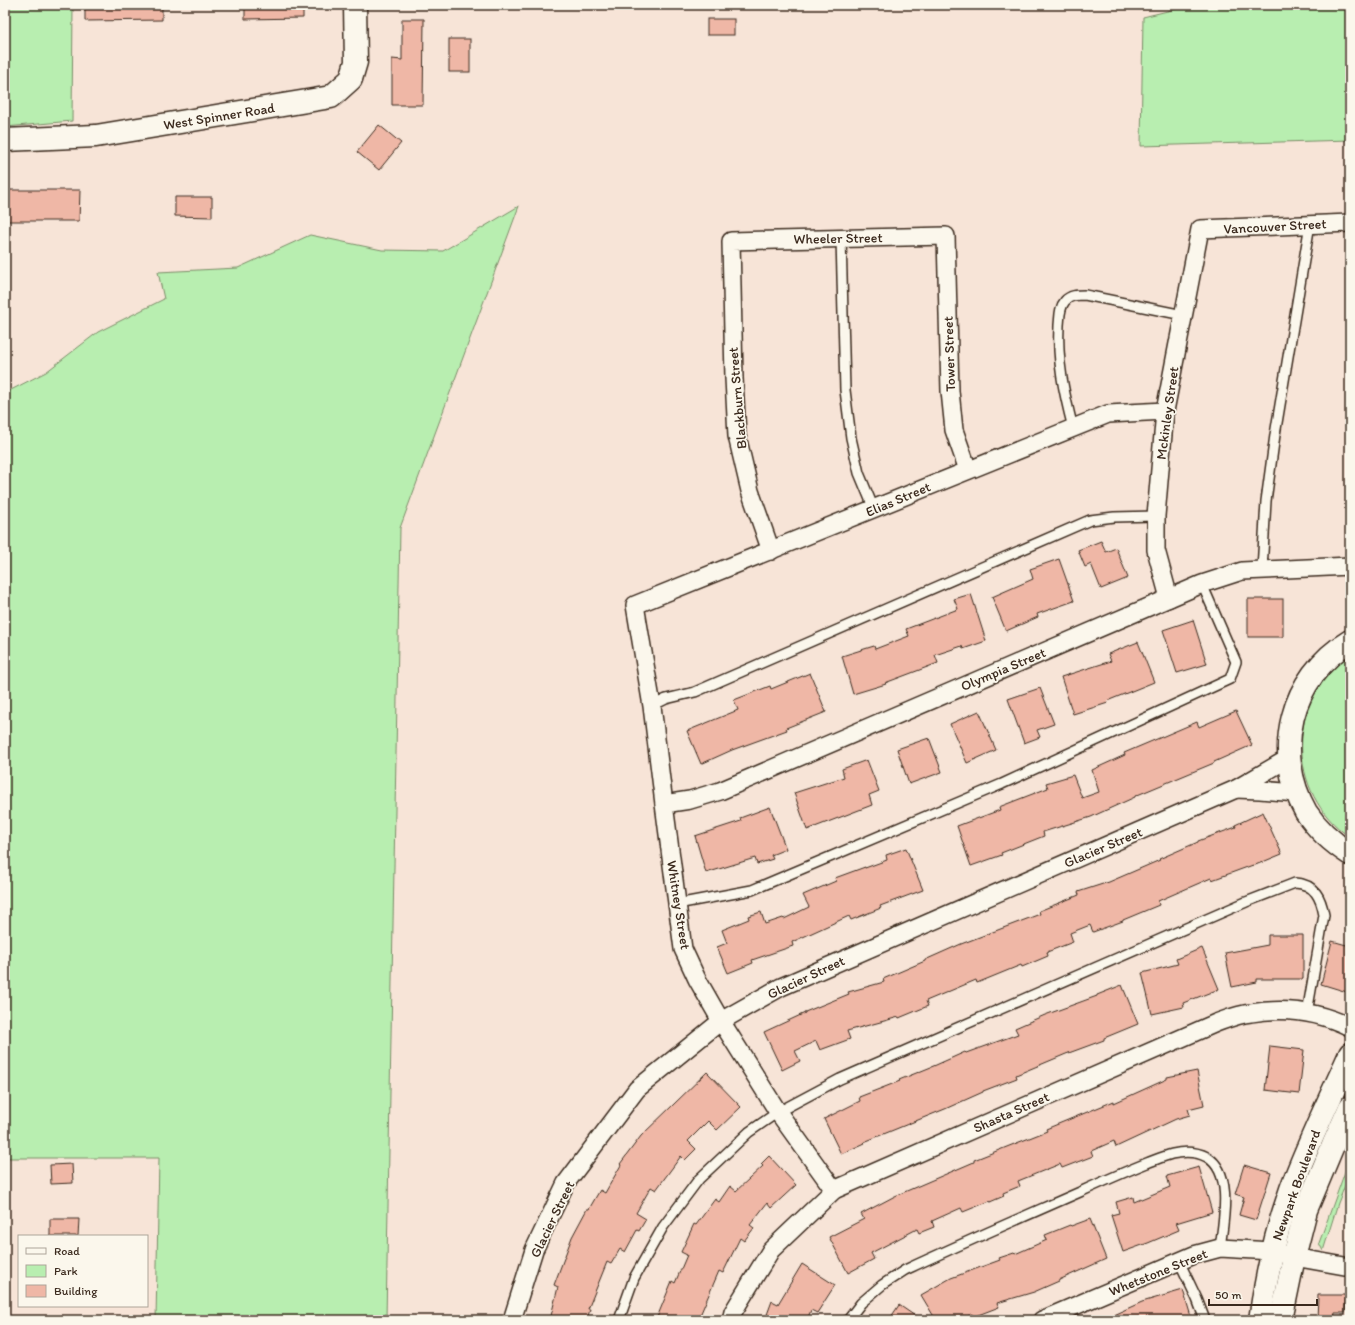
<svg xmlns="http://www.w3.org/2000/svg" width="1355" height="1325" font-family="Itim,sans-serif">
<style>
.green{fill:#b8eeb0;stroke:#7a8c67}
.building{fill:#efb7a6;stroke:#3b2a1e}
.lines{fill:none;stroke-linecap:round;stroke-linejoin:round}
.lane-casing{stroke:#3b2a1e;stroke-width:12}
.street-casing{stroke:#3b2a1e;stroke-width:20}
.secondary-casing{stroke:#3b2a1e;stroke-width:25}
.lane{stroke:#fbf7ec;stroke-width:9}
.street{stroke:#fbf7ec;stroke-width:17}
.secondary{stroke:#fbf7ec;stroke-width:22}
.labels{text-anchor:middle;stroke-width:3.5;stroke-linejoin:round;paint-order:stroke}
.street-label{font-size:14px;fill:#3b2a1e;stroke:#fbf7ec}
</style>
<rect width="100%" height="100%" fill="#f7e4d7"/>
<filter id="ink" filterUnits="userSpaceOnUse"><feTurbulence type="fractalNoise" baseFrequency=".025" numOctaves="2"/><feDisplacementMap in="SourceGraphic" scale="8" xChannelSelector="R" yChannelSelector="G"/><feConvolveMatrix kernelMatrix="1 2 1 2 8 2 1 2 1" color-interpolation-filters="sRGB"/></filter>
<g filter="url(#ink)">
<g class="green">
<path d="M5 5H73L72 121 5 127Z"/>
<path d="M1192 5H1345L1350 17V140L1141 146 1143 17Z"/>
<path d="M519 206 400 528 386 1320H156L159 1158H5V393L46 372 98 332 164 299 158 272 238 268 310 235 382 250 443 251Z"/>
<path d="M1350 655V837C1286 794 1285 697 1350 655Z"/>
<path d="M1350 1158V1173L1338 1203 1323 1251 1319 1243Z"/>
</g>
<g class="building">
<path d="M85 5H162V20L85 21Z"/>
<path d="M245 5H303V18L245 19Z"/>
<path d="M402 19H424L423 105H392V59L402 60Z"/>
<rect x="707" y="19" width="27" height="16"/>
<rect x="449" y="39" width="21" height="33"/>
<path d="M379 125 401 143 379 170 357 152Z"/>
<path d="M7 190H80L79 221H7Z"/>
<path d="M175 197H212V217L175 216Z"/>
<path d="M1101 541 1106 552 1116 548 1128 578 1101 589 1091 564 1085 567 1078 550Z"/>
<path d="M1059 559 1074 601 1037 614 1038 617 1006 631 992 597 1033 579 1030 569Z"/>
<path d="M971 594 986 641 963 649 962 646 935 655 938 663 885 683 886 684 853 694 842 656 874 646 875 649 909 636 906 629 958 609 954 599Z"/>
<rect x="1248" y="599" width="35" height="38"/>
<path d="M1193 620 1207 664 1177 673 1163 630Z"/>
<path d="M1138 642 1154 682 1107 701 1108 703 1073 714 1061 677 1111 661 1108 654Z"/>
<path d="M810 673 826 712 786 728 787 730 732 750 701 764 687 731 738 710 734 700 770 686 771 689Z"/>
<path d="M1040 688 1054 724 1037 730 1040 737 1024 743 1008 699Z"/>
<path d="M979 711 996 750 967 763 950 724Z"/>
<path d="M1236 711 1252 745 1214 762V763L1135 796V797L1091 817 1043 832 1044 836 1001 853 1002 855 971 866 957 826 1000 810 999 807 1048 788 1046 783 1073 775 1082 798 1099 792 1092 770 1125 755 1124 753 1197 722 1199 727Z"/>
<path d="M929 738 942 772 909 784 897 749Z"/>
<path d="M867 760 879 791 869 795 872 805 807 830 794 793 844 777 842 769Z"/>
<path d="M770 807 786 849 771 855 773 859 757 864 755 858 706 873 695 836 741 821 740 818Z"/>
<path d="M1263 812 1282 854 1253 866V865L1212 880 1211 878 1158 901 1159 905 1123 920V921L1093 932 1090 925 1070 933 1073 942 1047 952 1048 956 1022 967 1021 965 977 983 976 980 926 1001 928 1006 899 1018V1017L847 1031 850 1039 820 1050 816 1041 795 1051 800 1061 782 1070 764 1032 805 1013V1012L849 994 848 992 884 982 883 979 925 961V960L961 944 1040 914 1039 911 1079 895 1078 892 1109 882 1160 860 1159 859 1198 842V841L1236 827 1235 825Z"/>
<path d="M906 848 923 890 880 906 881 908 851 920 849 916 792 942 793 946 752 960 753 963 728 973 717 947 727 943 722 930 749 919 748 916 761 912 765 924 783 918 784 919 809 907 803 895 836 881 835 878 865 867V868L887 860 886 855Z"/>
<path d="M1268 935H1303V979H1257V982L1232 987 1225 953 1268 945Z"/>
<path d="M1332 941 1350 946V982L1347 992 1321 984Z"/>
<path d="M1202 948 1219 989 1183 1003 1184 1007 1152 1014 1142 973 1178 964 1176 959Z"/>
<path d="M1122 985 1138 1024 1104 1038V1040L1066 1054 1016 1075 1017 1078 983 1091V1092L945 1109 864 1142 865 1143 841 1154 824 1119 860 1101 859 1097 900 1081 899 1080 936 1065 965 1052 966 1053 1018 1034 1015 1028 1045 1015 1097 996V995Z"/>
<path d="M1270 1046 1304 1050 1299 1094 1265 1090Z"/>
<path d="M1197 1071 1204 1105 1188 1109 1190 1115 1176 1119 1116 1147 1114 1141 1091 1151 1093 1156 1062 1168 1060 1164 1018 1181 1020 1186 1003 1193 1004 1196 990 1202V1201L963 1212 961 1208 932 1221 934 1227 919 1233 917 1229 871 1253 874 1259 848 1273 829 1237 864 1219 861 1214 895 1196 974 1162V1160L1047 1131 1046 1129 1114 1101V1103L1167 1079V1077Z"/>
<path d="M707 1072 741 1107 717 1130 708 1121 688 1141 696 1149 685 1160 681 1156 656 1190 651 1187 636 1213 646 1219 639 1231 637 1230 625 1252 620 1249 611 1264 607 1262 588 1309H590L587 1320H550L558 1287 554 1285 572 1237 587 1209H589L600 1190 605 1193 621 1165 620 1164 641 1136Z"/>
<path d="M769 1156 796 1185 771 1208 767 1203 750 1225 754 1228 744 1241 740 1238 723 1273 719 1271 698 1320H656L672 1281 675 1283 687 1255 681 1252 694 1224 696 1225 715 1199 719 1202 730 1186 736 1191 763 1166 761 1164Z"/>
<path d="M72 1164 73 1183 51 1184 50 1165Z"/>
<path d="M1244 1165 1271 1173 1256 1220 1239 1215 1244 1197 1235 1194Z"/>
<path d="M1199 1167 1212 1212 1176 1223 1179 1230 1148 1243 1123 1252 1111 1215 1119 1213 1116 1202 1133 1197 1134 1202 1170 1187 1167 1176Z"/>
<path d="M50 1219H79L78 1236H50Z"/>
<path d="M1090 1219 1106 1259 1059 1280V1281L1034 1292 997 1303 999 1307 973 1317 972 1314 961 1320H936L921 1295 951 1278 1000 1260 999 1258 1014 1253 1015 1254 1047 1240 1045 1235 1070 1225 1071 1226Z"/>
<path d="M802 1264 835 1285 817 1313 811 1310 807 1320H765L772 1301 778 1304Z"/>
<path d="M1183 1290 1192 1320H1102L1142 1302Z"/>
<path d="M1318 1295H1346L1345 1313H1335L1334 1320H1317Z"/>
<path d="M899 1305 921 1320H889Z"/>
</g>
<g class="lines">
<defs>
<g id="lane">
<path d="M841 238 845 390 851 438 859 473 874 509"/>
<path d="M1073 428C1064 393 1057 362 1059 325 1060 317 1059 308 1065 301 1070 295 1077 295 1085 295L1183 315"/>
<path d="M1262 570 1266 501 1275 435 1310 224"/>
<path d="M652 706 666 699 695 692 1090 520 1114 517 1156 516"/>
<path d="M677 904 752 890 1002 784 1230 679 1236 662 1202 584"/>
<path d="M1179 1261 1197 1299 1205 1320"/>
<path d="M619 1320 634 1278 663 1227 699 1179 749 1132 778 1112 840 1079 1246 902 1295 883C1315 884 1321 898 1324 915L1307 1013"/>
<path d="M848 1320 861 1303 882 1285 905 1270C963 1243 1021 1218 1080 1192 1102 1182 1124 1172 1147 1163 1155 1160 1164 1156 1172 1154 1185 1151 1196 1151 1207 1157 1234 1173 1223 1222 1220 1248"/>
</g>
<g id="street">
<path d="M771 551 750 491 737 436 734 378 731 241 946 236 950 391 954 430 968 470"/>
<path d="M1169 598 1156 550V516L1165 411 1200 229 1350 223"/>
<path d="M1236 789 1260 790 1297 793"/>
<path d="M664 804 690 800 720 791 1202 584 1242 571 1350 566"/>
<path d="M834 1190 778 1112 721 1021 697 979 683 949 664 804 652 706 635 605 1108 414 1165 411"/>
<path d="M512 1320 534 1250 566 1183 637 1089 721 1021 781 987 1236 789 1289 758"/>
<path d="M731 1320 733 1312 771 1250 834 1190 1216 1023C1227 1019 1239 1014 1251 1013 1286 1007 1319 1012 1350 1027"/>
<path d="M1042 1320 1194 1255 1220 1248 1272 1251 1294 1257 1350 1267"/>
</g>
<g id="secondary">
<path d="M5 140 96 136 331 97 351 79 356 62 355 5"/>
<path d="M1350 641C1290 677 1272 752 1306 812 1317 829 1333 843 1350 854"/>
<path d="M1260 1320C1266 1275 1276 1232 1291 1189 1308 1143 1330 1099 1350 1054"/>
<path d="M1281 1320 1294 1257 1306 1210 1334 1143 1350 1107"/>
</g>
</defs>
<use href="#lane" class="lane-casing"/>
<use href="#street" class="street-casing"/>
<use href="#secondary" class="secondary-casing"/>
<use href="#lane" class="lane"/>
<use href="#street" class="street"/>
<use href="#secondary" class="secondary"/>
</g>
</g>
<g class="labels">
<g class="street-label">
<text transform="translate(219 116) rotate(-9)" y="5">West Spinner Road</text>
<text transform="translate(1275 226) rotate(-3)" y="5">Vancouver Street</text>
<text transform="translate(838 238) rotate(-1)" y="5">Wheeler Street</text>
<text transform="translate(949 354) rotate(-92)" y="5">Tower Street</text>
<text transform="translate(737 398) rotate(-95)" y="5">Blackburn Street</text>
<text transform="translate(1167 413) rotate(-82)" y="5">Mckinley Street</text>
<text transform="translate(898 499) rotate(-23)" y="5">Elias Street</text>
<text transform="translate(1003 669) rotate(-23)" y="5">Olympia Street</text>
<text transform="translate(1103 847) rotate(-23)" y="5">Glacier Street</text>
<text transform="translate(679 905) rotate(81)" y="5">Whitney Street</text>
<text transform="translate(806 977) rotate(-25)" y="5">Glacier Street</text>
<text transform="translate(1011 1112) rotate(-24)" y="5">Shasta Street</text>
<text transform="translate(1296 1185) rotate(-70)" y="5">Newpark Boulevard</text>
<text transform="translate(552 1219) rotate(-64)" y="5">Glacier Street</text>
<text transform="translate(1158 1272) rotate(-22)" y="5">Whetstone Street</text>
</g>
</g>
<rect width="1355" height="1325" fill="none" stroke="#fbf7ec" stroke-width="20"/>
<rect x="10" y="10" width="1335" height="1305" fill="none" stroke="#3b2a1e" stroke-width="1.5" filter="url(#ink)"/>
<rect x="18" y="1235" width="130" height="72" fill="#fbf7ec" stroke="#aea59a"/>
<rect x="26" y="1248" width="20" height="6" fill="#fbf7ec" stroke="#aea59a"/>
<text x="54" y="1255" font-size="12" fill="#3b2a1e">Road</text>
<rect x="26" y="1265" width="20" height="12" fill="#b8eeb0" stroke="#aea59a"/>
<text x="54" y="1275" font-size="12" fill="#3b2a1e">Park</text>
<rect x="26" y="1285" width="20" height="12" fill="#efb7a6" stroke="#aea59a"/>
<text x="54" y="1295" font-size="12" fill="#3b2a1e">Building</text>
<path d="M1209 1299v6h108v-6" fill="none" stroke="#3b2a1e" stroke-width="2"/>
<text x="1215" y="1299" font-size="12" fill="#3b2a1e" stroke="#fbf7ec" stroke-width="3" paint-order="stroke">50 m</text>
</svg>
